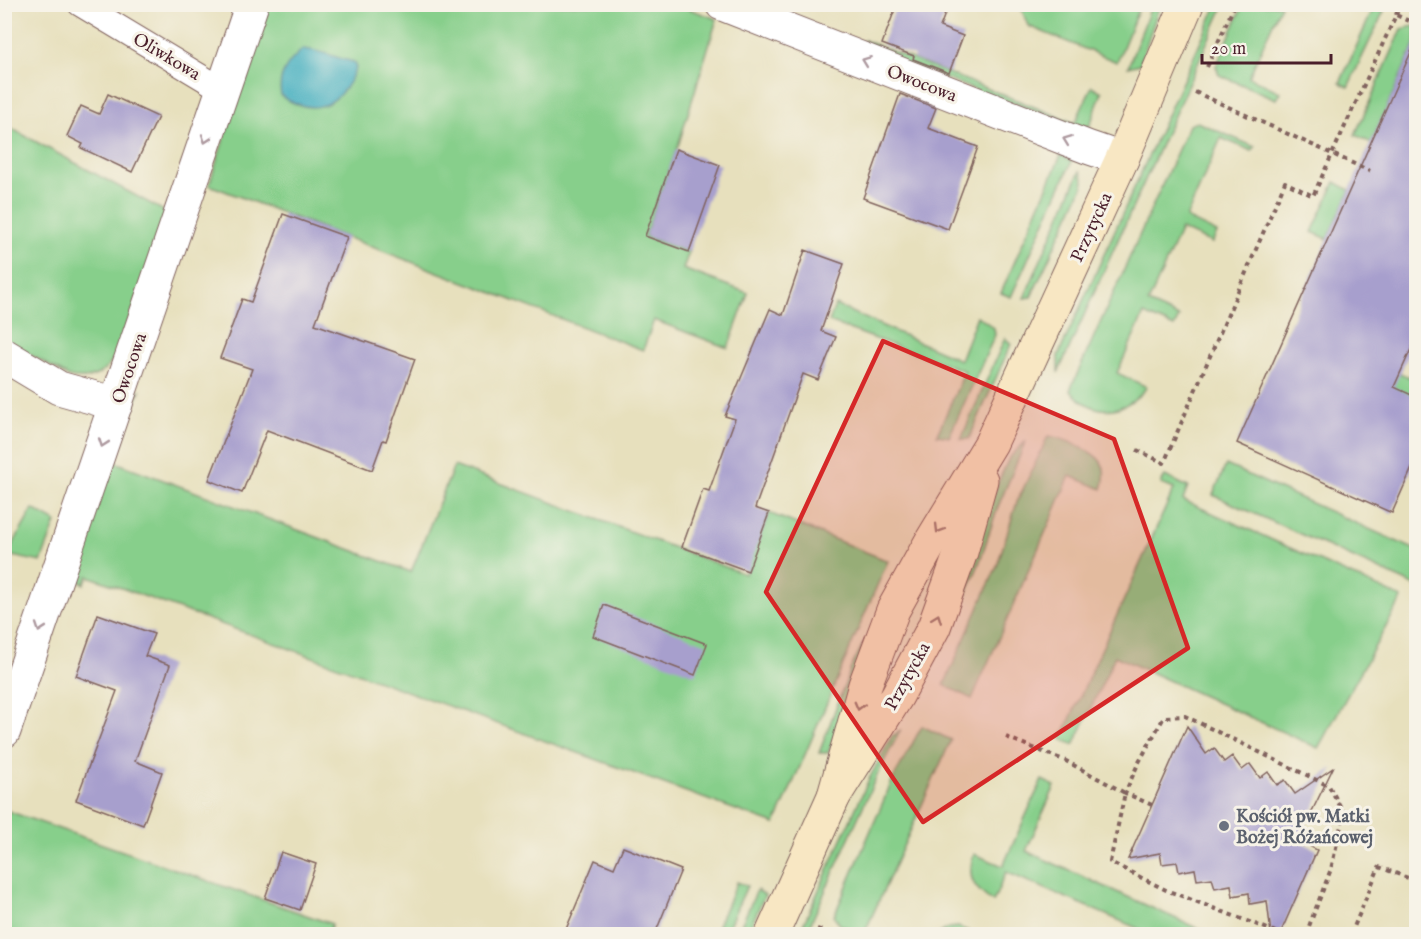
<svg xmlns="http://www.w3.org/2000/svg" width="1421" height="939" font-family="'IM FELL English',serif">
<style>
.green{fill:#87cf8b;stroke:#68775b;stroke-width:1.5}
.water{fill:#40adbf;stroke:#456675;stroke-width:1.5}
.building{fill:#a79fcd}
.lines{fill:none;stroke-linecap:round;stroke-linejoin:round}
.lane-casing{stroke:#81635e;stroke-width:26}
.street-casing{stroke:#81635e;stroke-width:35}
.secondary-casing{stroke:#81635e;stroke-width:35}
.path{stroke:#81635e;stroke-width:4;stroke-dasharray:4.5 4.5;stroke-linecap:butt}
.lane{stroke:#fff;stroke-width:24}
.street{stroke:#fff;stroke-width:33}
.secondary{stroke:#f8e7c3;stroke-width:33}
.oneway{stroke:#ae9aa0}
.oneway2{stroke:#a18377}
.marked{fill:#d62828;fill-opacity:0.2;stroke:#d62828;stroke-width:4.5;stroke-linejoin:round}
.worship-dot{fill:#6b7280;stroke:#f7f3e8;stroke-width:2}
.labels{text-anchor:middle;stroke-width:6;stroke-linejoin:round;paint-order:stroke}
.street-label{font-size:18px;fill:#4a1f2b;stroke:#f7f3e8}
.worship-label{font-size:18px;font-weight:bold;fill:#5b616d;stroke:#f7f3e8;text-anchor:start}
</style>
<rect width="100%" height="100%" fill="#f7f3e8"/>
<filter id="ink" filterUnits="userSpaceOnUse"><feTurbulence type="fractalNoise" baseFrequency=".0167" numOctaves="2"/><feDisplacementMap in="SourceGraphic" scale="12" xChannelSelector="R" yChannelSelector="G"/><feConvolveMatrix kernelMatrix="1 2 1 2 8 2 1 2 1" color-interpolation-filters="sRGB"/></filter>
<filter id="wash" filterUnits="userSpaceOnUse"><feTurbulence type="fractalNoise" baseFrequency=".008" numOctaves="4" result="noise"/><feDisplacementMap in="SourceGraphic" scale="24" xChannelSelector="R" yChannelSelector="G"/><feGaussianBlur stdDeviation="1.35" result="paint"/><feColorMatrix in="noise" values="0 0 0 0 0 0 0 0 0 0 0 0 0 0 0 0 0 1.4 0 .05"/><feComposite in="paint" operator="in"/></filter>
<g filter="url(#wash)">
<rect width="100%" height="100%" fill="#e7e0bd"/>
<g class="green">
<path d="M1152 4 1160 5 1140 64 1128 67Z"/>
<path d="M267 5H678L717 19 679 143 645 236 689 252 683 269 748 293 728 348 654 320 643 350 209 185Z"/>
<path d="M1020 5V4L1140 5 1117 62 1028 26Z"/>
<path d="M1217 5H1224L1058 373V356Z"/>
<path d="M1243 5H1281L1249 77 1280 92 1276 99 1219 75 1216 66Z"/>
<path d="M1374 7 1384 11 1348 87 1340 83Z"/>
<path d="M1413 26 1416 29V41L1371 143 1355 135 1402 29Z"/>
<path d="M864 40 1075 123 1092 86 1102 92 1090 125 1083 129 861 48Z"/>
<path d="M1197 122 1255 147 1252 151 1221 138 1186 218 1217 233 1212 243 1181 229 1148 303 1179 317 1174 327 1144 314 1117 373 1147 387C1123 415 1095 418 1070 390L1189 125Z"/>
<path d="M5 125 168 213 118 352C107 373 92 382 69 377L5 340Z"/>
<path d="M1061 155 1072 161 1011 297 1001 293Z"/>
<path d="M1080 171 1084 181 1083 186 1031 297 1024 298Z"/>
<path d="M1335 182 1350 190 1328 239 1312 232Z"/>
<path d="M835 305 960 360 977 316 994 328 995 335 949 437 937 435 965 371 829 322Z"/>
<path d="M1005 338 1011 344 969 439H961Z"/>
<path d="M1395 371 1416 380V397L1387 387Z"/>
<path d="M140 390 115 462 411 572 454 466 745 574 769 513 888 561C849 648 814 736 775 824L88 576 84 584 69 576 134 393Z"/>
<path d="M1048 436C1058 437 1066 440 1076 445 1098 455 1110 463 1102 489L1070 476 972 699 944 685 997 566 1017 502Z"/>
<path d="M1026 441 997 509 979 564 965 598 959 597 991 498 1009 458Z"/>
<path d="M1226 465 1416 550V586L1213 495Z"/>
<path d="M1165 476 1188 487 1183 500 1402 598 1318 748 1115 656 1074 745 1061 739 1174 489 1161 484Z"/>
<path d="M33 509 56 522 41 562 7 555Z"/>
<path d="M863 644 857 676 828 753H819L851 668Z"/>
<path d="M922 726 951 740 864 934H863L840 925 834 916 892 781Z"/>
<path d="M900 731 877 775 806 934H799L869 779 892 736Z"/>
<path d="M1042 780 1055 786 1026 851 1210 934H1151L1006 872 993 902C973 888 966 878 974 854L1003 866Z"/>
<path d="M5 810 332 924 328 934H5Z"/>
<path d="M737 882 747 886 725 934H714Z"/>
<path d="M757 890 765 895 747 934H737Z"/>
<path d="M958 927 976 934H939L948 928Z"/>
</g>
<path class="water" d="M303 49C321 50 336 58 354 62L356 68C341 104 317 119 281 96 277 75 288 62 303 49Z"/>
<g id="blocks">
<g class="building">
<path d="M897 4H928L946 11 940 27 963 36 949 73 913 59 914 56 882 44Z"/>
<path d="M1416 41V338L1394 387 1416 397V459L1392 513 1237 443Z"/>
<path d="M108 94 158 117 132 172 81 148 83 144 67 136 81 106 99 114Z"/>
<path d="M900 94 936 108 928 128 978 147 948 229 863 198Z"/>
<path d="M676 149 720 165 689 252 645 236Z"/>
<path d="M283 214 347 237 315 324 415 359 386 441 383 440 372 470 267 430 242 493 209 480 252 369 220 358 242 299 251 302Z"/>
<path d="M805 250 844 264 821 331 836 337 818 380 803 374 755 508 769 513 748 571 682 547 703 489 709 491 735 419 725 416 770 309 783 315Z"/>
<path d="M604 605 707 644 695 675 593 636Z"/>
<path d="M98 614 154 634 145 656 170 665 135 761 162 772 143 825 76 800 117 691 76 676Z"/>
<path d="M1187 726 1206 754 1214 748 1224 762 1232 756 1242 770 1250 764 1260 778 1268 772 1277 785 1285 780 1295 794 1333 768 1298 840 1317 850 1280 934H1271L1267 901 1250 904 1249 893 1233 896 1231 885 1215 888 1212 878 1197 880 1195 869 1179 872 1177 862 1162 864 1160 853 1128 859Z"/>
<path d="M623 847 681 870 655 934H564L595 860 614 868Z"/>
<path d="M281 852 316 864 300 910 265 898Z"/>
</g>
</g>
</g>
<g filter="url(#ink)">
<use href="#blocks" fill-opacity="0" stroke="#81635e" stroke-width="1.5"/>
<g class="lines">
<defs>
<path id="lane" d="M80 4 223 90"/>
<g id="street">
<path d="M722 4 1087 147 1122 159"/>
<path d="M4 355 59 388 116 404"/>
<path d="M4 731 252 4"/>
</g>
<g id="secondary">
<path d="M834 796 865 685 893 610 932 540 991 443 1122 159 1187 4"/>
<path d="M772 934 834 796 897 696 934 627 961 552 981 480"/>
</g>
</defs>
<use href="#lane" class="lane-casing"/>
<use href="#street" class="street-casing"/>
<use href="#secondary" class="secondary-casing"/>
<g class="path">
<path d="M1396 15 1400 4"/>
<path d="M1207 67 1235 4"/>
<path d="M1195 92 1370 171"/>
<path d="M1412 445 1416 447"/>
<path d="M1137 450 1164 463 1285 182 1313 196 1396 15 1416 24"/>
<path d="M1006 737 1066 761 1125 793 1110 862 1166 890 1281 934"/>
<path d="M1152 805 1125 793 1138 764 1164 717 1185 716 1329 786 1344 813 1331 869 1306 934"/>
<path d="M817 929 831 934"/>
<path d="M1351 934 1379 867 1416 881"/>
</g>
<use href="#lane" class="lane"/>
<use href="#street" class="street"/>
<use href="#secondary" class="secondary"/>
</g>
<defs><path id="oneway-chevron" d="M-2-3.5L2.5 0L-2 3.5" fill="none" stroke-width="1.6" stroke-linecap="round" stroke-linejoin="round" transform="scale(1.5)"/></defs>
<g class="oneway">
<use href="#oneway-chevron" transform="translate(866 61) rotate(-159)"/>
<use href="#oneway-chevron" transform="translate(206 139) rotate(109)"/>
<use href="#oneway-chevron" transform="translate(1067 140) rotate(-159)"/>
<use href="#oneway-chevron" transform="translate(103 443) rotate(109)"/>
<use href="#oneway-chevron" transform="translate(40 628) rotate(109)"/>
</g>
<g class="oneway2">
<use href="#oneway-chevron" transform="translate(939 529) rotate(121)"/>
<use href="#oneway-chevron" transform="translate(937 618) rotate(-69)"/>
<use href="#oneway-chevron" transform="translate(859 706) rotate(105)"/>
</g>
</g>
<path class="marked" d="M883 341 1114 439 1188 648 923 822 766 592Z"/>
<circle class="worship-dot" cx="1224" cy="826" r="6"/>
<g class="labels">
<g class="street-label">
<text transform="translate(167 56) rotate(31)" y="6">Oliwkowa</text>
<text transform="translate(922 83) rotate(21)" y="6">Owocowa</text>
<text transform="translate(1091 227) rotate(-65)" y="6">Przytycka</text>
<text transform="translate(129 368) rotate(-71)" y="6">Owocowa</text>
<text transform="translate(907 676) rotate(-61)" y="6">Przytycka</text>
</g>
<g class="worship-label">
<text x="1236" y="822">Kościół pw. Matki<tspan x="1236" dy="21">Bożej Różańcowej</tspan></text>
</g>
</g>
<rect width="1421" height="939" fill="none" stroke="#f7f3e8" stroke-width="24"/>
<path d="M1202 54v9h129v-9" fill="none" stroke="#4a1f2b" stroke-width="3"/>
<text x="1211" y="54" font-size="18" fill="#4a1f2b" stroke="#f7f3e8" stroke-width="4.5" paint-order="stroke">20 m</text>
</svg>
